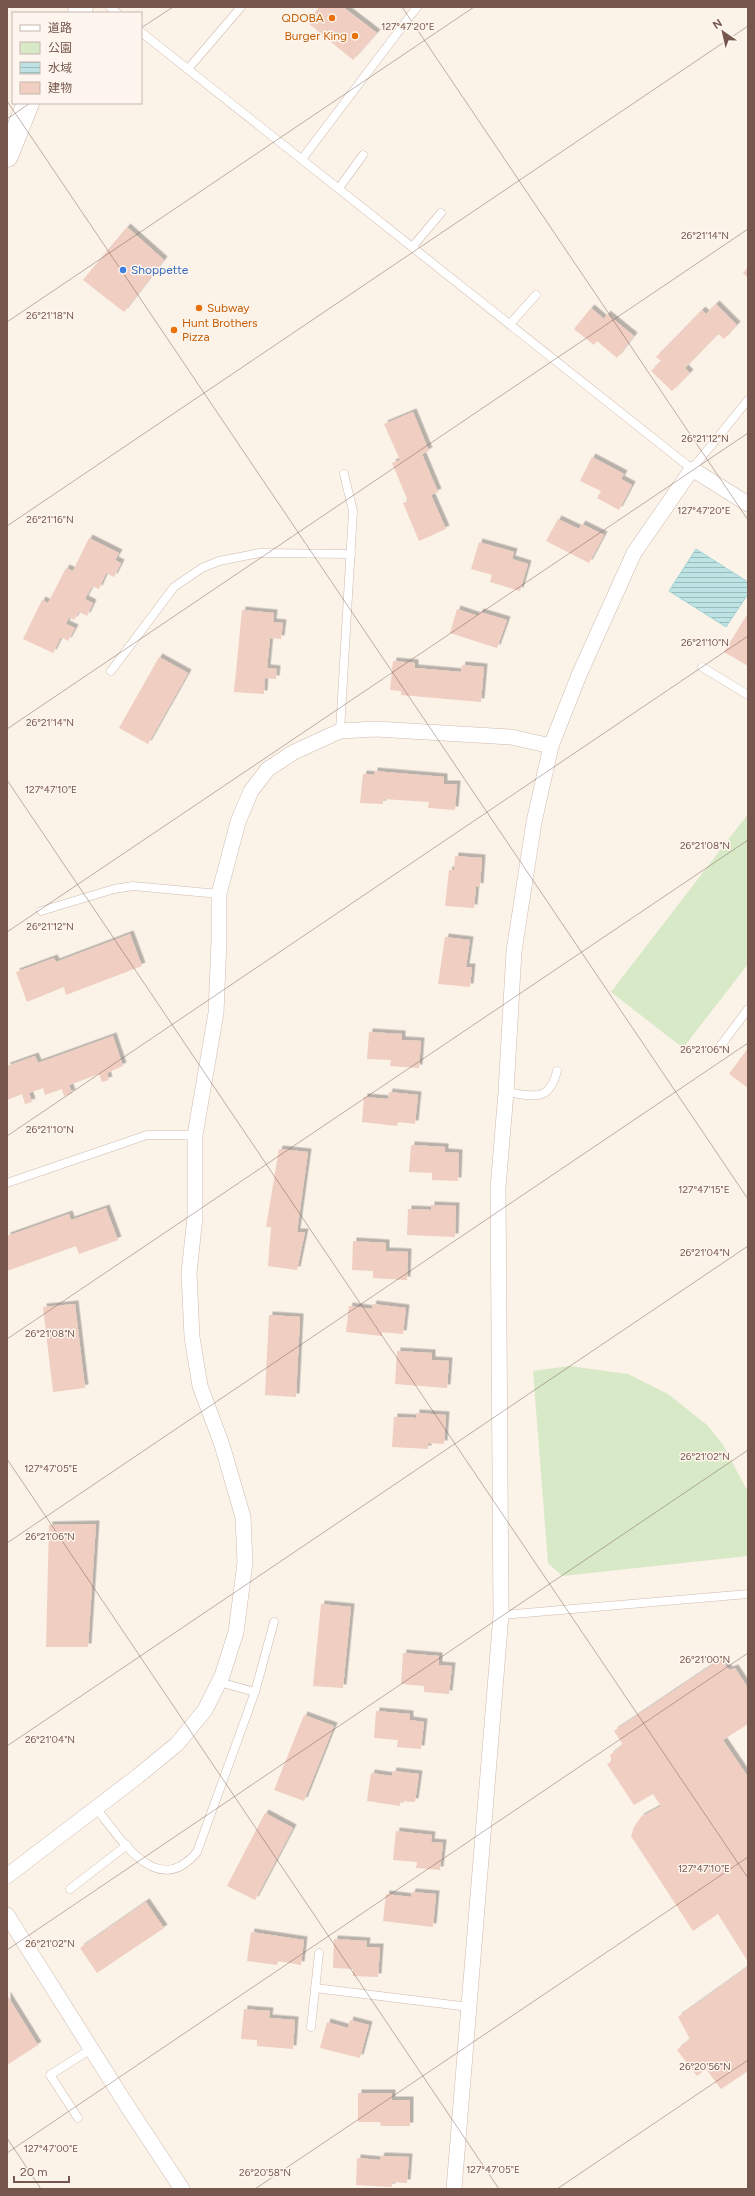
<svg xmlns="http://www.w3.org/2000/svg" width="755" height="2196" font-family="Figtree,'Noto Sans JP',sans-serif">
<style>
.green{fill:#d8e9c7}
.water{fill:url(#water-rules);stroke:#a4d4d6}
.building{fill:#f0cec1;filter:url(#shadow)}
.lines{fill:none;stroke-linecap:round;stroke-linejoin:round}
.lane-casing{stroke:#cfbbb1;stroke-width:9}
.street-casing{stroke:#cfbbb1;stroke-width:16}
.secondary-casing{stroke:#d2baaf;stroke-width:23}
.lane{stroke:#fff;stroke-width:8}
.street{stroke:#fff;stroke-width:15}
.secondary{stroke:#fff;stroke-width:22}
.ticks{fill:none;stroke:#75574d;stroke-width:1;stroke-opacity:0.45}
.food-dot{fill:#e8710a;stroke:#fef6ee;stroke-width:1.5}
.shop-dot{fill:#3f7fe0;stroke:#fef6ee;stroke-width:1.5}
.labels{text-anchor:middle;stroke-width:3;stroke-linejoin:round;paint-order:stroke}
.food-label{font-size:12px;fill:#c56008;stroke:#fef6ee;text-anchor:end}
.shop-label{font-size:12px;fill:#366cbe;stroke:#fef6ee;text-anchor:start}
.ticks-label{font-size:10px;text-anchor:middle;fill:#75574d;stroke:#fef6ee;stroke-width:3;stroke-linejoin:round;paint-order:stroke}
</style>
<defs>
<pattern id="water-rules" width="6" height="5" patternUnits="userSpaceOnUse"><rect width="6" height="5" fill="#bde3e5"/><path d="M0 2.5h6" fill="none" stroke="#9ebbbc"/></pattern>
<filter id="shadow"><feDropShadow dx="3.5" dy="-3.5" stdDeviation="0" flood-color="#0004"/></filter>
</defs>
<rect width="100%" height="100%" fill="#fbf2e8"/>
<g class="green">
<path d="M748 814V964L683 1048 611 992Z"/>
<path d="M569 1366 628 1374 668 1394 707 1425 723 1445 748 1492V1556L562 1576 548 1563 533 1371Z"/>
</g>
<path class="water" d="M696 549 748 582V594L726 627 669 591Z"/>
<g class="building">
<path d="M319 7H343L377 33 353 60 308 23Z"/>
<path d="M127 227 164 260 124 312 83 280Z"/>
<path d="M748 267V278L743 273Z"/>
<path d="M716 304 737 325 724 339 718 334 685 368 690 373 672 391 651 371 661 361 656 357 702 310 706 314Z"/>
<path d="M591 308 604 319 607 314 634 336 617 358 597 341 594 345 574 329Z"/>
<path d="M413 412 429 451 422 454 438 492 431 495 446 529 419 541 403 503 408 501 392 463 400 460 384 424Z"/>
<path d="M592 457 624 474 621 479 632 485 619 510 597 498 601 491 580 481Z"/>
<path d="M558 519 579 529 582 524 604 535 589 563 546 541Z"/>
<path d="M89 538 119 553 115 560 121 563 114 577 106 573 99 589 92 586 85 599 93 603 87 616 79 612 74 620 69 617 66 624 75 628 68 641 61 637 53 653 23 639 42 600 48 603 66 568 73 571Z"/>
<path d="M479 542 514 552 512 559 528 564 520 591 490 582 492 575 471 569Z"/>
<path d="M457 609 478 616 480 612 507 620 497 648 450 633Z"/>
<path d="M242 610 274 613 273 622 283 623 281 639 270 638 267 668 277 669 276 679 265 678 264 694 234 692Z"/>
<path d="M748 613V666L724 652Z"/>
<path d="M159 657 188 673 148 744 119 728Z"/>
<path d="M393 661 415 663V668L461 672 462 665 484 667 481 702 401 695V691L390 690Z"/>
<path d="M374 771 444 777V784H457L455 810 428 808 429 802 383 799V804L360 803 363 774 374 775Z"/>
<path d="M455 856 482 858 480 887 476 886 474 908 445 906 449 870H454Z"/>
<path d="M130 934 142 966 66 995 64 987 27 1002 16 972 54 958 56 962Z"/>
<path d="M445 937 470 940 466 967H472L470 987 438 984Z"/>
<path d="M369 1032 402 1034V1040L421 1041 419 1068 390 1066 391 1060 367 1059Z"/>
<path d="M113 1036 123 1066 107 1073 109 1080 102 1082 99 1074 69 1085 72 1093 64 1096 62 1089 45 1095 43 1088 29 1093 32 1102 25 1104 22 1094 7 1100V1066L35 1056 38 1063Z"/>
<path d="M748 1048V1088L729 1074Z"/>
<path d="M389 1092 418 1095 415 1124 398 1122 397 1126 362 1122 364 1097 388 1099Z"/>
<path d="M411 1145 445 1147V1152L459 1153 458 1181 432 1180V1173L409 1172Z"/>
<path d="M279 1149 308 1152 297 1232H305L297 1270 268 1266 271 1227H266Z"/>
<path d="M431 1205 456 1206 455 1237 407 1235 408 1209 431 1210Z"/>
<path d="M106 1208 118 1240 79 1254 76 1246 7 1271V1236L69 1214 71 1220Z"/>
<path d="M353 1241 386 1243V1251L408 1252 407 1280 373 1278V1271L352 1270Z"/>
<path d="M75 1304 85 1388 53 1392 43 1307Z"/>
<path d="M373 1304 406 1308 403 1334 382 1332V1336L346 1332 349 1306 372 1309Z"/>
<path d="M269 1315 300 1317 296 1397 265 1395Z"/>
<path d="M397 1351 432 1353V1360L449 1361 447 1388 395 1384Z"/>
<path d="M416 1413 446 1415 444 1444 428 1443V1449L392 1447 394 1417 416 1418Z"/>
<path d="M96 1524 88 1647H46L49 1525Z"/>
<path d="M321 1604 351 1607 343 1688 313 1686Z"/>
<path d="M403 1653 439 1656V1665L452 1666 449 1694 424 1692V1686L401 1684Z"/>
<path d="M721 1659 729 1670 735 1668 748 1688V1724L723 1740 748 1777V1962L718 1914 693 1931 631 1836 634 1827 641 1817 661 1806 653 1794 634 1805 607 1764 612 1761 610 1755 623 1745 614 1731Z"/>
<path d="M376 1711 410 1714V1720L424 1722 421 1749 397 1747 398 1740 374 1738Z"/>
<path d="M304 1715 334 1726 304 1801 274 1790Z"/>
<path d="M393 1771 419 1774 415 1802 400 1801V1806L367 1801 371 1773 392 1776Z"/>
<path d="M265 1813 293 1828 255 1900 227 1886Z"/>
<path d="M396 1831 432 1835 431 1842 443 1843 440 1870 416 1868 417 1862 393 1860Z"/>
<path d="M412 1892 436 1894 433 1927 383 1921 386 1894 411 1897Z"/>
<path d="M146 1902 164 1928 97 1973 80 1948Z"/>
<path d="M251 1932 304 1940 301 1965 278 1961 277 1965 247 1961Z"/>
<path d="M334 1939 367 1941 366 1947H380L378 1977 353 1976V1969L333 1968Z"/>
<path d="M748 1967V2071L721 2089 706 2069 697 2076 677 2050 690 2039 678 2017Z"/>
<path d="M7 1995 38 2045 7 2065Z"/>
<path d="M244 2009 270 2011 269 2018 295 2020 293 2049 257 2046V2040L241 2039Z"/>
<path d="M350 2020 369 2025 360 2058 320 2048 327 2022 348 2028Z"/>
<path d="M358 2093H392V2100H410V2126H381L380 2122H358Z"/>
<path d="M381 2156 409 2157 407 2183 392 2182V2187L356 2185 357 2158 380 2160Z"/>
</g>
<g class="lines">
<defs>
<g id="lane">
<path d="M110 7 117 13"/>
<path d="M141 32 692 469 748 400"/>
<path d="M188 69 241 7"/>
<path d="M302 159 417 7"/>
<path d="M339 188 363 155"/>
<path d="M413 246 441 213"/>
<path d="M510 324 536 295"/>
<path d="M702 667 748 695"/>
<path d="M111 671 174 587 202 568 219 561 260 553 351 554"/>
<path d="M340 731 353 511 344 474"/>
<path d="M41 911 114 889 133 886 219 894"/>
<path d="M719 1048 748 1009"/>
<path d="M506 1092C533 1096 549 1103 557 1071"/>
<path d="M7 1183 147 1135H195"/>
<path d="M501 1615 748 1594"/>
<path d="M255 1692 274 1622"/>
<path d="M96 1808C121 1839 157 1900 197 1852L255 1692 219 1682"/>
<path d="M70 1889 127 1845"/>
<path d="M315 1988 469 2007"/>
<path d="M311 2027 319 1953"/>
<path d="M78 2118 50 2075 91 2049"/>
</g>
<g id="street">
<path d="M7 1876 138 1776 177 1744 205 1710 222 1676 236 1632 245 1563 243 1517 222 1445 200 1386 192 1337 189 1273 195 1217V1135L216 1013 219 940V894L238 822 251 791 268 769 294 752 340 731 376 729 511 737 551 746"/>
<path d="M7 1915 124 2101 182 2189"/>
<path d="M454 2189 501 1615 498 1188 506 1092 514 951 534 822 551 746 579 675 634 553 692 469 748 504"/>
</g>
<g id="secondary">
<path d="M79 13 82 7"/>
<path d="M7 156 28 103"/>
</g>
</defs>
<use href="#lane" class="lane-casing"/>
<use href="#street" class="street-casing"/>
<use href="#secondary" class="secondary-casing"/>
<use href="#lane" class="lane"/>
<use href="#street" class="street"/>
<use href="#secondary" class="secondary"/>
</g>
<path class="ticks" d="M402 7 748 520M141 28 173 7M7 101 748 1199M7 119 30 103M7 322 474 7M7 526 748 26M7 729 748 229M7 780 748 1878M7 932 748 433M7 1136 748 636M7 1339 748 840M7 1459 499 2189M7 1543 748 1043M7 1746 748 1246M7 1950 748 1450M7 2138 41 2189M7 2153 748 1653M255 2189 748 1857M557 2189 748 2060"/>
<g class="food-dot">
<circle cx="332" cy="18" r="4"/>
<circle cx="355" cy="36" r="4"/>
<circle cx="199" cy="308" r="4"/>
<circle cx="174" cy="330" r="4"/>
</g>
<circle class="shop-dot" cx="123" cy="270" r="4"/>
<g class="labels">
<g class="food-label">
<text x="324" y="22">QDOBA</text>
<text x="347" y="40">Burger King</text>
<text x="207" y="312" text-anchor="start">Subway</text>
<text x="182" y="327" text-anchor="start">Hunt Brothers<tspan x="182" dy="14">Pizza</tspan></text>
</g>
<g class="shop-label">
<text x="131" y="274">Shoppette</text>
</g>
</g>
<g class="ticks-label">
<text x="408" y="30">127°47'20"E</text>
<text x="705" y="239">26°21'14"N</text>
<text x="50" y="319">26°21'18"N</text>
<text x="705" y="442">26°21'12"N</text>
<text x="704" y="514">127°47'20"E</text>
<text x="50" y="523">26°21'16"N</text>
<text x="705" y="646">26°21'10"N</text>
<text x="50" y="726">26°21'14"N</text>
<text x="51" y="793">127°47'10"E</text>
<text x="705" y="849">26°21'08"N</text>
<text x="50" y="930">26°21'12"N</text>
<text x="705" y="1053">26°21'06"N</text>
<text x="50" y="1133">26°21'10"N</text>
<text x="704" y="1193">127°47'15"E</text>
<text x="705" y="1256">26°21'04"N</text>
<text x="50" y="1337">26°21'08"N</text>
<text x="705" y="1460">26°21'02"N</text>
<text x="51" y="1472">127°47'05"E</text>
<text x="50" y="1540">26°21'06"N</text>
<text x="705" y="1663">26°21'00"N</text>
<text x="50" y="1743">26°21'04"N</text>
<text x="704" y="1872">127°47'10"E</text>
<text x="50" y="1947">26°21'02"N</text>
<text x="705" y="2070">26°20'56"N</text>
<text x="51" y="2152">127°47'00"E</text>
<text x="493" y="2173">127°47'05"E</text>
<text x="265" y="2176">26°20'58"N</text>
</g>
<rect width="755" height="2196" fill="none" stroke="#75574d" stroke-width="16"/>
<rect x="12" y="12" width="130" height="92" fill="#fef6ee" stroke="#c7b6ae"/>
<rect x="20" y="25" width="20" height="6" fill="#ffffff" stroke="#c7b6ae"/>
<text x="48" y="32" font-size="12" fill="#75574d">道路</text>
<rect x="20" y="42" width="20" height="12" fill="#d8e9c7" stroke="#c7b6ae"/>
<text x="48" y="52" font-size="12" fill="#75574d">公園</text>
<rect x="20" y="62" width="20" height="12" fill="url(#water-rules)" stroke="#c7b6ae"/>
<text x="48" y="72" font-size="12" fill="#75574d">水域</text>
<rect x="20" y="82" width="20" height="12" fill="#f0cec1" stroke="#c7b6ae"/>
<text x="48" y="92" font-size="12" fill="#75574d">建物</text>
<g transform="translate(723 32) rotate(326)" stroke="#fef6ee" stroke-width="3" paint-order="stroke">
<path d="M0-3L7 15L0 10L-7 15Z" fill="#75574d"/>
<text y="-6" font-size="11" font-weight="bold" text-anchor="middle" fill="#75574d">N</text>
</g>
<path d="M14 2176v6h55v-6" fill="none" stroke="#75574d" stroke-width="2"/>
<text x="20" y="2176" font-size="12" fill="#75574d" stroke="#fef6ee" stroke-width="3" paint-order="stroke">20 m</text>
</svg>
